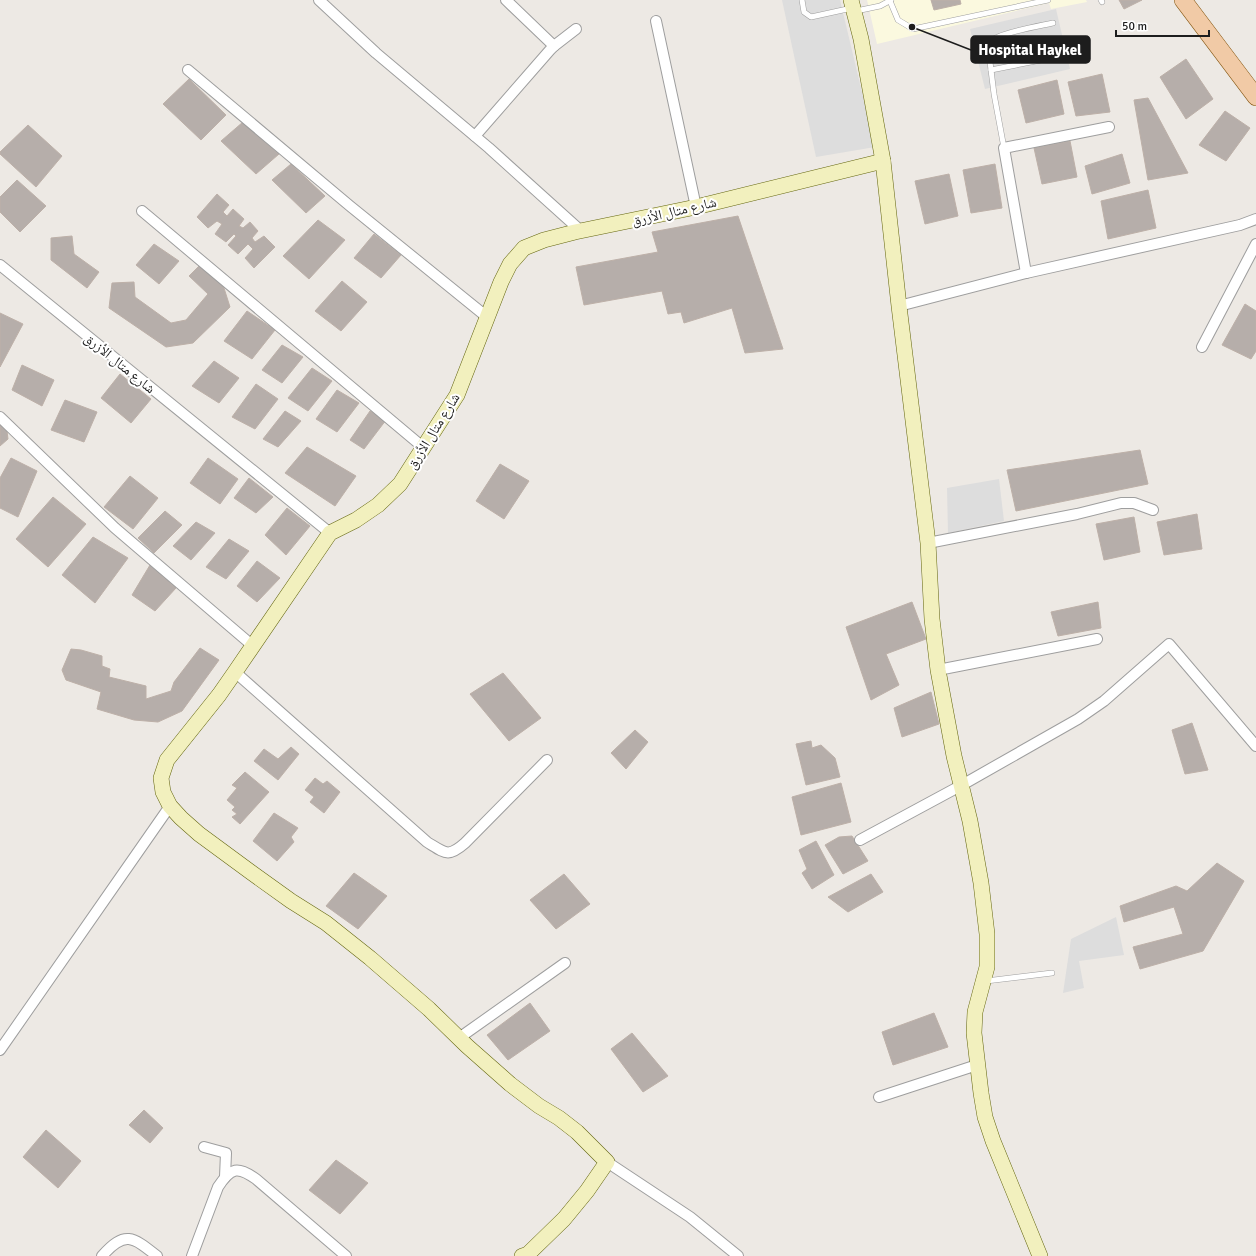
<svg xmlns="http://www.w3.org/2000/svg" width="1256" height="1256" font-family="Signika,'Noto Naskh Arabic',sans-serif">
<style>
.education{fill:#fbf9df}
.parking{fill:#ddd}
.building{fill:#b6aeaa;stroke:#bdb0a8}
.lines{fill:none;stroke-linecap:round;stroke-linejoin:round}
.lane-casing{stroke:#9e9e9e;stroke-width:6}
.street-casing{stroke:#9e9e9e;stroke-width:12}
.secondary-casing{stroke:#656711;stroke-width:16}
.primary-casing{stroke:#855611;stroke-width:18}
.lane{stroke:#fff;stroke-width:5}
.street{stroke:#fff;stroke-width:10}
.secondary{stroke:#f2f0be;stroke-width:15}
.primary{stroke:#f1caa6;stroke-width:17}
.labels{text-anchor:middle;stroke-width:4;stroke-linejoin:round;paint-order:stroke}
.street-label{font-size:14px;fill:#1d1d1d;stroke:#fff}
.leader{fill:none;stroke:#1d1d1d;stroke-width:1.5}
.callout-dot{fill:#1d1d1d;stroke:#fff;stroke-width:1.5}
.callout{fill:#1d1d1d;stroke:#1d1d1d;stroke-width:1.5}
.callout-label{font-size:15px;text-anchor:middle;font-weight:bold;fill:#fff}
</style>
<rect width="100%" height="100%" fill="#ede9e4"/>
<path class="education" d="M867 0H1086L1087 2 1051 9 1049 3 877 44Z"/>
<g class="parking">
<path d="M782 0H840L875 147 816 157Z"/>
<path d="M1056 9 1070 69 985 89 970 29Z"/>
<path d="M999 479 1004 521 948 533 947 488Z"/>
<path d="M1116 917 1124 955 1079 961 1084 988 1063 993 1071 939Z"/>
</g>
<g class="building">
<path d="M931 0H960L961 4 934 10Z"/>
<path d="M1119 0H1142L1124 9Z"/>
<path d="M1186 59 1213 99 1186 119 1160 77Z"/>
<path d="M1102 74 1110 112 1076 116 1068 82Z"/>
<path d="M189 79 226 115 201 140 163 104Z"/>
<path d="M1057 80 1064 114 1026 123 1018 90Z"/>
<path d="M1148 98 1188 173 1148 180 1134 100Z"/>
<path d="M1225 111 1250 128 1226 161 1199 145Z"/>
<path d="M243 122 279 154 256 174 221 141Z"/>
<path d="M28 125 62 156 36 187 0 154V152Z"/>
<path d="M1070 141 1077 177 1042 184 1034 148Z"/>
<path d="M1122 154 1130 183 1092 194 1085 166Z"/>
<path d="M291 164 325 196 306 213 272 180Z"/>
<path d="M995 164 1002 208 971 213 963 170Z"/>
<path d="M949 174 958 216 925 224 915 181Z"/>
<path d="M17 180 46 206 20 232 0 212V197Z"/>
<path d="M1148 190 1156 228 1108 239 1101 201Z"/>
<path d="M217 194 229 205 223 212 227 216 233 209 244 219 239 226 243 228 250 222 258 231 252 238 255 242 264 236 275 247 254 268 245 258 253 249 248 244 238 254 228 245 236 236 234 234 226 242 215 234 222 224 217 221 208 228 197 217Z"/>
<path d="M738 216 783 349 745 353 732 308 684 323 681 312 668 314 662 291 584 305 576 267 658 252 652 232Z"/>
<path d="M318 220 345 240 309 279 283 256Z"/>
<path d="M374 234 401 255 381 278 354 258Z"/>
<path d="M72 236 74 254 99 272 87 288 51 260V238Z"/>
<path d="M154 244 179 261 159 284 136 265Z"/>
<path d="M200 265 223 285 230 307 193 343 166 347 109 308 112 283 134 282 135 297 171 323 186 320 208 294 189 276Z"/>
<path d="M342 281 367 302 341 331 315 311Z"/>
<path d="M1245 304 1256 311V351L1251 359 1222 345Z"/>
<path d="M247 311 275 330 252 359 224 341Z"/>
<path d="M0 313 23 324 0 367Z"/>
<path d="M282 345 303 357 282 383 262 370Z"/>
<path d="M214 361 239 378 219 403 192 386Z"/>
<path d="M22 365 54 380 42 406 12 390Z"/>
<path d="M312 368 332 381 308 411 288 398Z"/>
<path d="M120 374 151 399 131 423 101 398Z"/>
<path d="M256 384 278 399 255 429 232 417Z"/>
<path d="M337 390 359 403 337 432 316 419Z"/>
<path d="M65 400 97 412 84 442 51 430Z"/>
<path d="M285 411 301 421 278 447 263 439Z"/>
<path d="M370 411 386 420 364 449 350 440Z"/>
<path d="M0 424 7 431 8 439 0 446Z"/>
<path d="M307 447 356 476 335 506 285 473Z"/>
<path d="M1140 450 1148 484 1016 511 1007 470Z"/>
<path d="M11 458 37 471 18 517 0 508V478Z"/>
<path d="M208 458 238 479 220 504 190 483Z"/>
<path d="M500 464 529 481 504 519 476 501Z"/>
<path d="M130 476 158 498 133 529 104 507Z"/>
<path d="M249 478 273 497 256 513 234 498Z"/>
<path d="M53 497 86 524 48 567 16 539Z"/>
<path d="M287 508 310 526 286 555 265 535Z"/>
<path d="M165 511 182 525 154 553 138 538Z"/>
<path d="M1197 514 1202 549 1164 555 1157 522Z"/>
<path d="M1134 517 1140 552 1104 560 1096 524Z"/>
<path d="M196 522 215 533 191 560 173 546Z"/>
<path d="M93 537 128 558 95 603 62 575Z"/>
<path d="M229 539 249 551 226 579 206 567Z"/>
<path d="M257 561 280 578 257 602 237 586Z"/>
<path d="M150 565 176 588 155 611 132 595Z"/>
<path d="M912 602 926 639 886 654 899 685 871 700 846 627Z"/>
<path d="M1098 602 1101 628 1058 636 1051 612Z"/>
<path d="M200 648 219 660 182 711 158 722 134 720 97 709 101 692 66 680 62 670 71 649 81 650 102 656V666L110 669 109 677 146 686V699L171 691 174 682Z"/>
<path d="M503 673 541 718 509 741 470 694Z"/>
<path d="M931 692 939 724 902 737 894 708Z"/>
<path d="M1192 723 1208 770 1185 774 1172 730Z"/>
<path d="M635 730 648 742 626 769 611 753Z"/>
<path d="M811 741 812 748 821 745 835 758 840 777 806 785 796 744Z"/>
<path d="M291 747 299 754 278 780 254 761 264 749 278 759Z"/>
<path d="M245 772 269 792 240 824 232 817 237 814 232 810 235 807 227 800 237 788 232 785Z"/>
<path d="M315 778 323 784 327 781 340 792 324 813 310 802 314 797 305 790Z"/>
<path d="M841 783 851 822 801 835 792 797Z"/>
<path d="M274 813 298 828 291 837 294 842 277 861 253 841Z"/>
<path d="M852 836 868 861 843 874 825 845 839 837Z"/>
<path d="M816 841 834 875 812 889 802 873 807 869 799 850Z"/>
<path d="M1217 863 1244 881 1203 951 1140 969 1133 947 1183 934 1174 907 1124 922 1120 906 1176 886 1187 891Z"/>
<path d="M354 873 387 896 358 929 326 906Z"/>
<path d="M564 874 590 904 556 929 530 900Z"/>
<path d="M871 874 883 892 848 912 828 897Z"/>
<path d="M530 1003 550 1031 508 1060 487 1035Z"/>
<path d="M934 1013 948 1047 893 1065 882 1032Z"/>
<path d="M632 1033 668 1076 643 1092 611 1049Z"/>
<path d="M144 1110 163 1128 150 1143 129 1125Z"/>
<path d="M46 1130 81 1161 58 1188 23 1157Z"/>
<path d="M336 1160 368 1183 340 1214 309 1190Z"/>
</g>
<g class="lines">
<defs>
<g id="lane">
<path d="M802 0 804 12 811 17 852 8"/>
<path d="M1101 0 1102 2"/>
<path d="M890 1 898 20 913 29 1048 0"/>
<path d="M856 11 880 6 891 0"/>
<path d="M991 70 1061 56"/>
<path d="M1004 148 994 94 988 46C990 43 991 40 994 39 1004 32 1039 26 1053 23"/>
<path d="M986 981 1052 973"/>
</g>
<g id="street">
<path d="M319 0 376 53 489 148 581 231"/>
<path d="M656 21 696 207"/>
<path d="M554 46 576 29"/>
<path d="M188 70 350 206 487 317"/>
<path d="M475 136 550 50 554 46 506 0"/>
<path d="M142 211 424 448"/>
<path d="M0 265 330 533"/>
<path d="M1026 273 1004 148 1109 127"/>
<path d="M899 306 1026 273 1240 225 1256 219"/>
<path d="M1202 347 1256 244"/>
<path d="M0 417 115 528 253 646"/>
<path d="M928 543 1077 514 1121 503H1134L1153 510"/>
<path d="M938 670 1097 639"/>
<path d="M235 672 427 842C445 853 448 858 465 843L547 760"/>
<path d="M860 840 962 785 1078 719 1104 701 1169 644 1256 746"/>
<path d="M459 1038 565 963"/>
<path d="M0 1050 170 806"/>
<path d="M879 1097 977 1065"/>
<path d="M204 1147 226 1153 225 1177"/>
<path d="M607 1162 690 1217 738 1256"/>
<path d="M102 1256C125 1230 133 1237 157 1256"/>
<path d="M192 1256 218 1187C231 1167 238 1166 256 1179L346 1256"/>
</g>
<g id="secondary">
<path d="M851 0 861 39 883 161 899 306 928 543 932 619 938 670 954 756 970 821 981 883 987 934V967L975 1012 974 1033 981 1093 985 1117 993 1141 1040 1256"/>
<path d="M522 1256 528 1254 564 1219 587 1191 607 1162 577 1132 559 1118 539 1106 510 1084 467 1046 429 1009 370 958 326 923 291 901 252 873 199 834 181 818 170 806 163 792 161 778 167 760 219 695 235 672 330 533 356 520 378 505 400 484 457 395 501 282 510 264 524 248 544 240 575 232 696 207 883 161"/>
</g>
<path id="primary" d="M1183 0 1256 97"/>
</defs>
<use href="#lane" class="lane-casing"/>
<use href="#street" class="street-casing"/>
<use href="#secondary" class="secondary-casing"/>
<use href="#primary" class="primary-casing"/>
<use href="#lane" class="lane"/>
<use href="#street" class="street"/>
<use href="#secondary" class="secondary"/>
<use href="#primary" class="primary"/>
</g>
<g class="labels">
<g class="street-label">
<text transform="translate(674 211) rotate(-13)" y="5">شارع متال الأزرق</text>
<text transform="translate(120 363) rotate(39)" y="5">شارع متال الأزرق</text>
<text transform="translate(433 431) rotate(-58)" y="5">شارع متال الأزرق</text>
</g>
</g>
<path class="leader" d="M912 27L971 50"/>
<circle class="callout-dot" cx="912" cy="27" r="4"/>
<rect class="callout" x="971" y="36" width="119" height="27" rx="4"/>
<g class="callout-label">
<text x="1030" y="55">Hospital Haykel</text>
</g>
<path d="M1116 30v6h93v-6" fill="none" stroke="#1d1d1d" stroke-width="2"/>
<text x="1122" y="30" font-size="12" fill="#1d1d1d" stroke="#ffffff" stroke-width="3" paint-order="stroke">50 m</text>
</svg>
